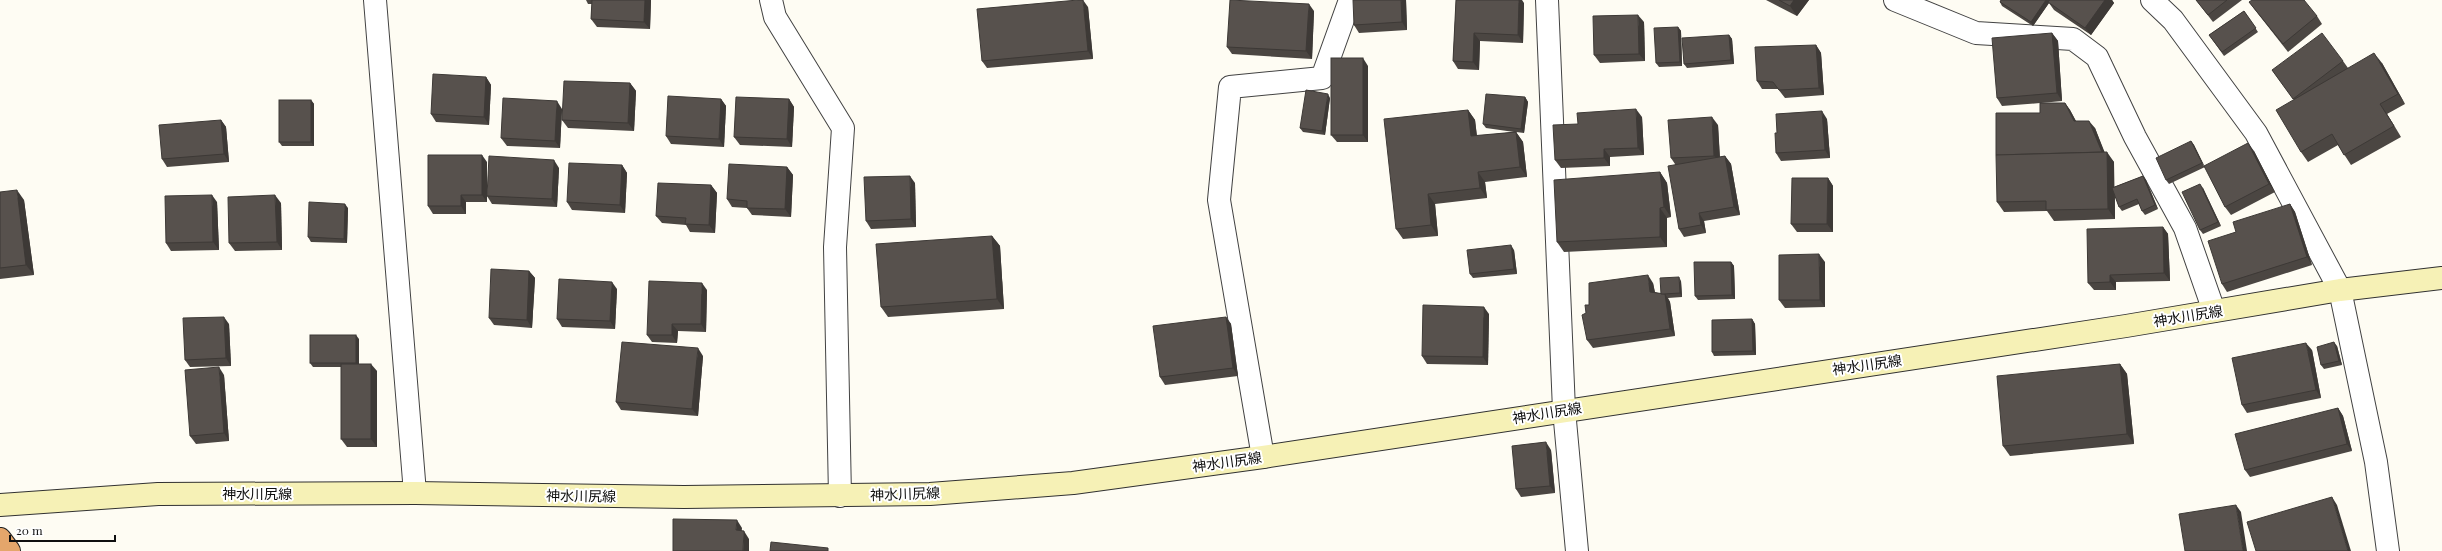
<svg xmlns="http://www.w3.org/2000/svg" width="2442" height="551" font-family="'Playfair Display','Noto Sans JP',serif">
<style>
.lines{fill:none;stroke-linecap:round;stroke-linejoin:round}
.street-casing{stroke:#424242;stroke-width:24}
.secondary-casing{stroke:#313131;stroke-width:24}
.highway-casing{stroke:#202020;stroke-width:24}
.street{stroke:#fff;stroke-width:22}
.secondary{stroke:#f6f1b6;stroke-width:22}
.highway{stroke:#e4a66b;stroke-width:22}
.wall{fill:#4b4642}
.shaded-wall{fill:#3d3936}
.building{fill:#57514d;stroke:#3d3936}
.labels{text-anchor:middle;stroke-width:4;stroke-linejoin:round;paint-order:stroke}
.street-label{font-size:14px;fill:#0f0f0f;stroke:#fff}
</style>
<rect width="100%" height="100%" fill="#fefcf3"/>
<g class="lines">
<defs>
<g id="street">
<path d="M375 0 415 493"/>
<path d="M771 0 775 17 843 128 835 247 840 496"/>
<path d="M1547 0 1564 410 1577 551"/>
<path d="M1895 0 1976 33 2073 39 2097 57 2135 137 2185 228 2214 311"/>
<path d="M2152 0 2173 20 2256 133 2340 290 2376 462 2388 551"/>
<path d="M1263 457 1219 200 1230 87 1322 78 1350 0"/>
</g>
<path id="secondary" d="M0 505 158 494 415 493 684 497 930 494 1073 483 1263 457 2126 326 2340 290 2442 278"/>
<path id="highway" d="M0 539 9 551"/>
</defs>
<use href="#street" class="street-casing"/>
<use href="#secondary" class="secondary-casing"/>
<use href="#highway" class="highway-casing"/>
<use href="#street" class="street"/>
<use href="#secondary" class="secondary"/>
<use href="#highway" class="highway"/>
</g>
<g class="wall">
<path d="M586 0H651L650 29 597 27 591 19 592 4H588Z"/>
<path d="M1406 0 1407 30 1359 33 1354 25Z"/>
<path d="M1456 0 1524 3 1523 43 1480 41 1479 70 1458 69 1453 61Z"/>
<path d="M1766 0H1809L1797 16Z"/>
<path d="M2001 0H2112L2114 3 2091 35 2054 10 2049 3 2033 26 2002 6 2000 2Z"/>
<path d="M2196 0H2242L2213 22Z"/>
<path d="M2249 2 2317 16 2322 24 2288 52 2255 10Z"/>
<path d="M1088 7 1093 59 987 68 982 61Z"/>
<path d="M1314 11 1312 59 1232 54 1227 47Z"/>
<path d="M2244 11 2258 32 2224 56 2209 35Z"/>
<path d="M1644 22 1645 61 1600 63 1594 55Z"/>
<path d="M1678 27 1681 31 1682 66 1659 67 1656 63Z"/>
<path d="M2052 33 2058 41 2062 101 2041 103H2065L2070 110 2076 121 2095 128 2104 152 2114 162V187L2143 176 2146 180 2158 209 2145 215 2142 211 2139 204 2122 211 2119 207 2115 195V219L2054 221 2047 211 2004 212 1997 202 2040 113V103L2002 106 1997 98Z"/>
<path d="M1729 35 1732 39 1734 64 1687 68 1684 64Z"/>
<path d="M1816 45 1821 53 1824 95 1785 98 1778 89H1762L1757 81Z"/>
<path d="M2343 61 2348 68 2382 63 2405 104 2387 114 2401 137 2351 165 2338 145 2308 162 2301 152 2294 100 2272 70Z"/>
<path d="M1368 66V142H1337L1331 135Z"/>
<path d="M486 77 491 85 489 125 436 122 431 114Z"/>
<path d="M630 83 636 91 634 131 568 128 562 120Z"/>
<path d="M1525 97 1528 102 1524 133 1516 132 1523 142 1527 177 1485 182 1487 198 1435 204 1438 236 1403 239 1396 229 1468 110 1475 120 1477 136 1514 132 1486 128 1483 124Z"/>
<path d="M1330 98 1325 135 1303 132 1300 128Z"/>
<path d="M721 99 726 106 724 147 671 144 666 136Z"/>
<path d="M789 99 794 107 792 147 740 145 734 137Z"/>
<path d="M311 100 314 104V146H282L279 142Z"/>
<path d="M562 109 560 148 507 146 501 138Z"/>
<path d="M1642 117 1644 155 1610 157V166L1561 168 1555 160 1578 124Z"/>
<path d="M1827 119 1830 158 1781 161 1776 153 1777 133Z"/>
<path d="M221 120 226 127 229 162 167 167 162 159Z"/>
<path d="M1718 125 1720 157 1725 156 1731 164 1740 215 1704 221 1706 233 1684 237 1679 229 1675 164 1671 158Z"/>
<path d="M2191 141 2194 145 2204 166 2254 151 2275 192 2231 215 2225 207 2205 167 2169 184 2166 180Z"/>
<path d="M487 162V202H466V214H433L428 206Z"/>
<path d="M622 165 627 173 625 213 572 210 567 202Z"/>
<path d="M787 167 793 175 791 217 752 215 747 208 732 207 727 199Z"/>
<path d="M559 168 557 207 492 204 487 196Z"/>
<path d="M1660 172 1667 183 1671 217 1667 218V247L1564 252 1557 242Z"/>
<path d="M1828 178 1833 186V232H1797L1791 224Z"/>
<path d="M915 183 916 227 871 229 866 221Z"/>
<path d="M711 185 717 193 715 233 690 232 686 225 662 223 656 216Z"/>
<path d="M2203 188 2221 226 2203 234 2200 230Z"/>
<path d="M0 192 24 200 34 275 0 279Z"/>
<path d="M217 202 219 250 171 251 166 243Z"/>
<path d="M281 203 282 250 235 251 229 243Z"/>
<path d="M2290 204 2295 212 2312 265 2227 292 2222 284 2236 232Z"/>
<path d="M348 208 347 243 311 242 308 237Z"/>
<path d="M2163 227 2168 234 2170 281 2116 282V290H2094L2088 283Z"/>
<path d="M992 236 1000 246 1004 309 888 317 881 307Z"/>
<path d="M1514 250 1517 274 1473 278 1470 274Z"/>
<path d="M1731 262 1734 266 1735 299 1698 300 1695 296Z"/>
<path d="M1825 262V307L1785 308 1779 300Z"/>
<path d="M529 271 535 278 532 328 494 325 489 318Z"/>
<path d="M1681 281 1682 297 1668 298 1670 302 1675 336 1593 348 1587 340 1586 313 1589 305 1653 283 1655 292 1661 294Z"/>
<path d="M617 289 615 329 562 327 557 319Z"/>
<path d="M707 290 706 332 678 331 677 343 652 342 647 335Z"/>
<path d="M1489 314 1488 365 1427 364 1422 356Z"/>
<path d="M1226 317 1231 324 1238 376 1165 385 1160 377Z"/>
<path d="M1752 319 1755 324 1756 355 1714 356 1712 352Z"/>
<path d="M229 324 231 366 190 367 185 360Z"/>
<path d="M359 339V364L377 371V447H347L341 439V367H313L310 363Z"/>
<path d="M2337 346 2342 365 2324 369 2321 365Z"/>
<path d="M2312 350 2321 398 2247 413 2242 405Z"/>
<path d="M703 356 698 416 621 410 616 402Z"/>
<path d="M2120 364 2127 374 2134 444 2010 456 2003 446Z"/>
<path d="M224 375 229 441 196 444 190 436Z"/>
<path d="M2338 408 2343 416 2352 451 2250 477 2245 470Z"/>
<path d="M1551 450 1555 493 1521 497 1516 489Z"/>
</g>
<g class="shaded-wall">
<path d="M645 0H651L650 29 644 22Z"/>
<path d="M1083 0 1088 7 1093 59 1088 51Z"/>
<path d="M1401 0H1406L1407 30 1402 22Z"/>
<path d="M1519 0H1522L1524 3 1523 43 1518 35Z"/>
<path d="M1794 0H1809L1797 16 1790 6Z"/>
<path d="M2046 0H2051L2048 2 2049 3 2033 26 2031 22Z"/>
<path d="M2105 0H2112L2114 3 2091 35 2085 28Z"/>
<path d="M1309 4 1314 11 1312 59 1306 51Z"/>
<path d="M1638 15 1644 22 1645 61 1639 54Z"/>
<path d="M1678 27 1681 31 1682 66 1680 62Z"/>
<path d="M1474 33 1480 41 1479 70 1473 62Z"/>
<path d="M2052 33 2058 41 2062 101 2057 93Z"/>
<path d="M1729 35 1732 39 1734 64 1731 60Z"/>
<path d="M1816 45 1821 53 1824 95 1819 88Z"/>
<path d="M2374 53 2382 63 2405 104 2398 94Z"/>
<path d="M1363 58 1368 66V142L1363 135Z"/>
<path d="M486 77 491 85 489 125 484 117Z"/>
<path d="M630 83 636 91 634 131 628 123Z"/>
<path d="M1328 94 1330 98 1325 135 1322 131Z"/>
<path d="M1525 97 1528 102 1524 133 1521 129Z"/>
<path d="M721 99 726 106 724 147 719 139Z"/>
<path d="M789 99 794 107 792 147 787 139Z"/>
<path d="M311 100 314 104V146L311 142Z"/>
<path d="M557 101 562 109 560 148 555 141Z"/>
<path d="M2065 103 2070 110 2080 129 2074 121Z"/>
<path d="M2380 104 2387 114 2401 137Z"/>
<path d="M1636 109 1642 117 1644 155 1638 148Z"/>
<path d="M1468 110 1475 120 1478 147 1471 136Z"/>
<path d="M1822 111 1827 119 1830 158 1825 150Z"/>
<path d="M1712 117 1718 125 1720 163 1714 156Z"/>
<path d="M221 120 226 127 229 162 224 154Z"/>
<path d="M2089 121 2095 128 2107 158V152L2114 162 2115 219 2108 209 2102 153Z"/>
<path d="M1516 132 1523 142 1527 177 1520 167Z"/>
<path d="M2191 141 2194 145 2205 167 2202 163Z"/>
<path d="M2248 143 2254 151 2275 192 2269 184Z"/>
<path d="M1604 149 1610 157V166L1604 158Z"/>
<path d="M482 155 487 162V202L482 195Z"/>
<path d="M1725 156 1731 164 1740 215 1734 207Z"/>
<path d="M554 160 559 168 557 207 552 199Z"/>
<path d="M622 165 627 173 625 213 620 205Z"/>
<path d="M787 167 793 175 791 217 785 209Z"/>
<path d="M1478 172 1485 182 1487 198 1480 188Z"/>
<path d="M1660 172 1667 183 1671 217 1664 207Z"/>
<path d="M910 176 915 183 916 227 911 219Z"/>
<path d="M2143 176 2146 180 2158 209 2155 205Z"/>
<path d="M1828 178 1833 186V232L1827 224Z"/>
<path d="M2200 184 2203 188 2221 226 2218 222Z"/>
<path d="M711 185 717 193 715 233 709 225Z"/>
<path d="M17 190 24 200 34 275 26 265Z"/>
<path d="M1428 194 1435 204 1438 236 1431 225Z"/>
<path d="M212 195 217 202 219 250 213 242Z"/>
<path d="M275 195 281 203 282 250 277 242Z"/>
<path d="M461 195 466 202V214L461 206Z"/>
<path d="M345 204 348 208 347 243 344 239Z"/>
<path d="M2290 204 2295 212 2312 265 2307 257Z"/>
<path d="M1660 208 1667 218V247L1660 237Z"/>
<path d="M1699 213 1704 221 1706 233 1701 225Z"/>
<path d="M2163 227 2168 234 2170 281 2164 273Z"/>
<path d="M992 236 1000 246 1004 309 997 299Z"/>
<path d="M1511 245 1514 250 1517 274 1514 269Z"/>
<path d="M1819 254 1825 262V307L1820 300Z"/>
<path d="M1731 262 1734 266 1735 299 1732 295Z"/>
<path d="M529 271 535 278 532 328 527 320Z"/>
<path d="M1648 275 1653 283 1656 299 1650 292Z"/>
<path d="M2110 275 2116 282V290L2110 282Z"/>
<path d="M1679 277 1681 281 1682 297 1680 293Z"/>
<path d="M612 282 617 289 615 329 610 321Z"/>
<path d="M702 283 707 290 706 332 701 324Z"/>
<path d="M1665 294 1670 302 1675 336 1670 329Z"/>
<path d="M1484 307 1489 314 1488 365 1483 357Z"/>
<path d="M224 317 229 324 231 366 226 358Z"/>
<path d="M1226 317 1231 324 1238 376 1233 368Z"/>
<path d="M1752 319 1755 324 1756 355 1753 351Z"/>
<path d="M672 324 678 331 677 343 672 335Z"/>
<path d="M356 335 359 339V367L356 363Z"/>
<path d="M2334 342 2337 346 2342 365 2339 361Z"/>
<path d="M2306 343 2312 350 2321 398 2316 390Z"/>
<path d="M698 348 703 356 698 416 692 409Z"/>
<path d="M371 364 377 371V447L371 439Z"/>
<path d="M2120 364 2127 374 2134 444 2127 434Z"/>
<path d="M219 367 224 375 229 441 224 433Z"/>
<path d="M2338 408 2343 416 2352 451 2347 444Z"/>
<path d="M1546 442 1551 450 1555 493 1550 486Z"/>
<path d="M2332 497 2337 505 2351 551H2348Z"/>
<path d="M2236 505 2241 512 2247 551H2243Z"/>
<path d="M737 520 742 528 741 538 736 530Z"/>
<path d="M744 531 749 539V551H743Z"/>
</g>
<g class="building">
<path d="M592 0H645L644 22 591 19Z"/>
<path d="M1078 0H1083L1088 51 982 61 977 9Z"/>
<path d="M1230 0 1309 4 1306 51 1227 47Z"/>
<path d="M1353 0H1401L1402 22 1354 25Z"/>
<path d="M1456 0H1519L1518 35 1474 33 1473 62 1453 61Z"/>
<path d="M1779 0H1794L1790 6Z"/>
<path d="M2001 0H2046L2031 22 2000 2Z"/>
<path d="M2050 0H2105L2085 28 2048 2Z"/>
<path d="M2196 0H2227L2208 15Z"/>
<path d="M2252 0H2304L2317 16 2283 44 2249 2Z"/>
<path d="M2244 11 2256 28 2222 52 2209 35Z"/>
<path d="M1638 15 1639 54 1594 55 1593 16Z"/>
<path d="M1678 27 1680 62 1656 63 1654 28Z"/>
<path d="M2052 33 2057 93 1997 98 1992 38Z"/>
<path d="M2322 33 2343 61 2293 99 2272 70Z"/>
<path d="M1729 35 1731 60 1684 64 1682 38Z"/>
<path d="M1816 45 1819 88 1779 90 1773 82 1757 81 1755 47Z"/>
<path d="M2374 53 2398 94 2380 104 2394 126 2344 155 2332 134 2301 152 2276 110Z"/>
<rect x="1331" y="58" width="32" height="77"/>
<path d="M433 74 486 77 484 117 431 114Z"/>
<path d="M564 81 630 83 628 123 562 120Z"/>
<path d="M1306 90 1328 94 1322 131 1300 128Z"/>
<path d="M1486 94 1525 97 1521 129 1483 124Z"/>
<path d="M668 96 721 99 719 139 666 136Z"/>
<path d="M736 97 789 99 787 139 734 137Z"/>
<path d="M503 98 557 101 555 141 501 138Z"/>
<rect x="279" y="100" width="32" height="42"/>
<path d="M2040 103H2065L2074 121H2089L2102 152 1996 155V113H2040Z"/>
<path d="M1636 109 1638 148 1604 149V158L1555 160 1553 125 1578 124 1577 113Z"/>
<path d="M1468 110 1471 136 1516 132 1520 167 1478 172 1480 188 1428 194 1431 225 1396 229 1384 119Z"/>
<path d="M1822 111 1825 150 1776 153 1775 133H1777L1776 114Z"/>
<path d="M1712 117 1714 156 1671 158 1668 120Z"/>
<path d="M221 120 224 154 162 159 159 125Z"/>
<path d="M2191 141 2202 163 2166 180 2156 158Z"/>
<path d="M2248 143 2269 184 2225 207 2204 166Z"/>
<path d="M2107 152 2108 209 2046 210V201L1997 202 1996 155Z"/>
<path d="M428 155H482V195H461V206H428Z"/>
<path d="M489 156 554 160 552 199 487 196Z"/>
<path d="M1725 156 1734 207 1699 213 1701 225 1679 229 1668 166Z"/>
<path d="M569 163 622 165 620 205 567 202Z"/>
<path d="M729 164 787 167 785 209 747 208V201L727 199Z"/>
<path d="M1660 172 1664 207 1660 208V237L1557 242 1554 180Z"/>
<path d="M910 176 911 219 866 221 864 177Z"/>
<path d="M2143 176 2155 205 2142 211 2137 199 2119 207 2112 188Z"/>
<path d="M1792 178H1828L1827 224H1791Z"/>
<path d="M658 183 711 185 709 225 685 224 686 218 656 216Z"/>
<path d="M2200 184 2218 222 2200 230 2182 192Z"/>
<path d="M17 190 26 265 0 268V192Z"/>
<path d="M212 195 213 242 166 243 165 196Z"/>
<path d="M275 195 277 242 229 243 228 197Z"/>
<path d="M309 202 345 204 344 239 308 237Z"/>
<path d="M2290 204 2307 257 2222 284 2208 241 2236 232 2233 222Z"/>
<path d="M2163 227 2164 273 2110 275V282L2088 283 2087 229Z"/>
<path d="M992 236 997 299 881 307 876 244Z"/>
<path d="M1511 245 1514 269 1470 274 1467 250Z"/>
<path d="M1819 254 1820 300H1779V255Z"/>
<path d="M1694 262H1731L1732 295 1695 296Z"/>
<path d="M491 269 529 271 527 320 489 318Z"/>
<path d="M1648 275 1650 292 1665 294 1670 329 1587 340 1582 315 1586 313 1585 305H1589V283Z"/>
<path d="M1679 277 1680 293 1664 294H1661L1660 278Z"/>
<path d="M559 279 612 282 610 321 557 319Z"/>
<path d="M649 281 702 283 701 324H672V335H647Z"/>
<path d="M1423 305 1484 307 1483 357 1422 356Z"/>
<path d="M224 317 226 358 185 360 183 318Z"/>
<path d="M1226 317 1233 368 1160 377 1153 326Z"/>
<path d="M1752 319 1753 351 1712 352V320Z"/>
<rect x="310" y="335" width="46" height="28"/>
<path d="M622 342 698 348 692 409 616 402Z"/>
<path d="M2334 342 2339 361 2321 365 2317 347Z"/>
<path d="M2306 343 2316 390 2242 405 2232 358Z"/>
<rect x="341" y="364" width="30" height="75"/>
<path d="M2120 364 2127 434 2003 446 1997 376Z"/>
<path d="M219 367 224 433 190 436 185 370Z"/>
<path d="M2338 408 2347 444 2245 470 2235 434Z"/>
<path d="M1546 442 1550 486 1516 489 1512 446Z"/>
<path d="M2332 497 2348 551H2256L2247 522Z"/>
<path d="M2236 505 2243 551H2185L2179 514Z"/>
<path d="M673 519 737 520 736 530 744 531 743 551H673Z"/>
<path d="M771 542 828 548V551H770Z"/>
</g>
<g class="labels">
<g class="street-label">
<text transform="translate(2188 316) rotate(-9)" y="5">神水川尻線</text>
<text transform="translate(1867 365) rotate(-8)" y="5">神水川尻線</text>
<text transform="translate(1547 413) rotate(-9)" y="5">神水川尻線</text>
<text transform="translate(1227 462) rotate(-8)" y="5">神水川尻線</text>
<text x="257" y="499">神水川尻線</text>
<text transform="translate(905 494) rotate(-2)" y="5">神水川尻線</text>
<text transform="translate(581 496) rotate(1)" y="5">神水川尻線</text>
</g>
</g>
<path d="M10 535v6h105v-6" fill="none" stroke="#0f0f0f" stroke-width="2"/>
<text x="16" y="535" font-size="12" fill="#0f0f0f" stroke="#ffffff" stroke-width="3" paint-order="stroke">20 m</text>
</svg>
